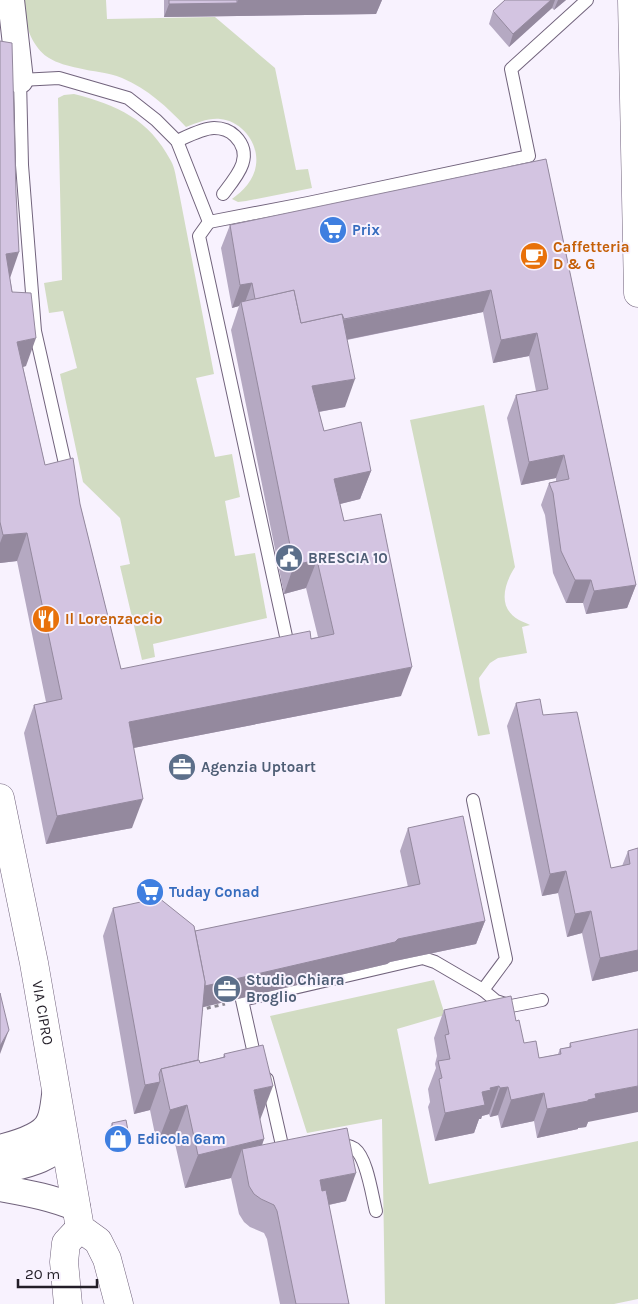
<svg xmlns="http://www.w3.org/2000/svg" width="638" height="1304" font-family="Karla,sans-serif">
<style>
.green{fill:#d2dcc3}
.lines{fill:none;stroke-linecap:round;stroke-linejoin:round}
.service-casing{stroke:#71637c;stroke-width:14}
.minor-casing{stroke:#71637c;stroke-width:28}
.tertiary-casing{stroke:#71637c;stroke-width:29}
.path{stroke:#8d8892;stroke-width:3;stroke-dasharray:4 4;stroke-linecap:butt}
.service{stroke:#fff;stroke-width:12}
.minor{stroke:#fff;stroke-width:26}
.tertiary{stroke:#fff;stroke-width:28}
.wall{fill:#b5a9c2}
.shaded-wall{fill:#94899e}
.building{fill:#d3c4e1;stroke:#94899e}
.labels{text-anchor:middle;stroke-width:4;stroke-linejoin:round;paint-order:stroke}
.shop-label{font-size:15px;font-weight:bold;fill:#366cbe;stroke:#f8f2fe;text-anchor:start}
.food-label{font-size:15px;font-weight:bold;fill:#c56008;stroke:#f8f2fe;text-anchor:start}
.service-label{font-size:15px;font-weight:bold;fill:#4e5e75;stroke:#f8f2fe;text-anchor:start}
.street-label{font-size:15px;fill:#231e28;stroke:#f8f2fe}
</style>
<rect width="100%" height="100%" fill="#f8f2fe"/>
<g class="green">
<path d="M25 0H106L107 19 215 17 275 68 296 170 308 169 312 188 246 201 238 202 232 199C243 191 254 180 256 165 259 143 242 121 220 119 208 118 197 123 186 127 167 107 148 89 122 78 108 72 93 72 78 68 68 66 57 63 49 58 37 51 27 33 26 19 25 13 25 6 25 0Z"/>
<path d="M74 94C117 105 149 119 171 161 175 168 176 178 178 187L214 374 196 378 215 457 232 454 240 497 225 501 235 556 255 553 267 618 153 644 155 657 142 660 120 566 130 564 120 518 83 482 60 374 77 368 63 311 49 313 44 283 62 280 58 98 64 95Z"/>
<path d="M484 405 515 567C504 584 497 608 519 620 522 622 527 623 530 625L522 627 527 653 498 658 490 663 479 678 480 687 490 734 478 736 410 420Z"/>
<path d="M434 980 445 1015 397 1029 429 1184 638 1141V1299L614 1304H385L382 1119 307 1133 270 1016Z"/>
</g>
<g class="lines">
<defs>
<g id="service">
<path d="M177 141C186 137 203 128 214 128 222 128 229 130 235 136 255 156 237 176 223 194"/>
<path d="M209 222 199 236 289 650H288"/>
<path d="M68 477 35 331 22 165 20 80 59 78 128 98 156 120 177 141 209 222 308 203 529 156 511 69 587 0"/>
<path d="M473 800 506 959 483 990 496 1001 511 1006 542 1000"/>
<path d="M256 1063 242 1000 423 958 435 962 483 990"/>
<path d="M264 1080 267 1079 284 1154 287 1153"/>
<path d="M336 1144C342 1144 350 1146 355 1149 367 1158 372 1196 376 1211"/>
</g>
<g id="minor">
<path d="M11 0 20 80"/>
<path d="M0 1148C15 1144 44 1137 50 1120 54 1111 54 1099 56 1089"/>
<path d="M0 1171C26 1164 47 1162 65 1141"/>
<path d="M0 1188C27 1193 51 1197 77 1208"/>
</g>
<g id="tertiary">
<path d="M632 0 638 293"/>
<path id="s1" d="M0 798 34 963 80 1228 98 1241 107 1259 119 1304"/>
<path d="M68 1304 64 1262 66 1243 80 1228"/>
</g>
</defs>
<use href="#service" class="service-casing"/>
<use href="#minor" class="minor-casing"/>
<use href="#tertiary" class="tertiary-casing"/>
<path class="path" d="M199 1010 225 1004"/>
<use href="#service" class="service"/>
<use href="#minor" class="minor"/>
<use href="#tertiary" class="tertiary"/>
</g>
<g class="wall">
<path d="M164 0H382L376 14 164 17Z"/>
<path d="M505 0H566L554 10 552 8 509 47 489 24 493 11Z"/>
<path d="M0 41 10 278 26 366 23 367 45 465 80 504 121 669 318 637 306 588 284 594 231 330 239 306 232 308 221 248 230 225 546 159 636 585 627 608 586 614 583 603H566L553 573 545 515 541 505 549 483 556 481V478L521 485 507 418 516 395 536 391 529 356 493 363 483 312 347 340 345 407 319 412 324 431 371 471 360 499 340 504 344 521 401 696 133 748 132 828 46 844 24 733 34 705 46 702 17 561 0 563Z"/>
<path d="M516 703 543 715 611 868 622 866 628 851 638 848V971L592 981 582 933 567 937 558 893 542 896 507 726Z"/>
<path d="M408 828 485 921 476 944 390 962 387 964 203 1007 198 1060 200 1063 223 1057 224 1054 260 1120 264 1139 262 1145 346 1201 329 1205 349 1304H280L267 1239 264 1233 250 1227 244 1222 239 1214 231 1178 185 1188 174 1139 157 1144 150 1110 134 1114 103 936 113 908 195 931 408 887 400 851Z"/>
<path d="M444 1010 516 1021 524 1043 539 1058 558 1054 560 1049 569 1047 570 1043 588 1122 586 1127 578 1128V1129L537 1138 534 1121 501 1128 498 1115 490 1117 489 1114 482 1116 481 1119H479L474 1133 435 1141 428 1107 430 1102 428 1089 436 1068 435 1064 437 1056 434 1038Z"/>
<path d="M112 1123 130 1141 128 1147 113 1150 109 1130Z"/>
</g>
<g class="shaded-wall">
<path d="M238 0H382L376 14 164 17 169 4 237 3Z"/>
<path d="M551 0H555L552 8 509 47 513 34Z"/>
<path d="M558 0H566L554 10Z"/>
<path d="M19 252 9 281 6 254Z"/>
<path d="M252 283 244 305 241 302 239 306 232 308 240 285Z"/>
<path d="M491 290 483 312 290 351 298 329Z"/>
<path d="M537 333 529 356 493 363 501 340Z"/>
<path d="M36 338 26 366 7 371 17 342Z"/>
<path d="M355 379 345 407 301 415 312 386Z"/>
<path d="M564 455 556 478 521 485 529 462Z"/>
<path d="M371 471 360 499 324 508 334 479Z"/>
<path d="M27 533 17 561 0 563V543L3 535Z"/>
<path d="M317 560 306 588 284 594 294 565Z"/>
<path d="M575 580H591L583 603H566Z"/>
<path d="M636 585 627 608 586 614 594 591Z"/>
<path d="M412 667 401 696 118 751 129 722Z"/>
<path d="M143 799 132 828 46 844 57 816Z"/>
<path d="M566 871 558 893 542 896 550 874Z"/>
<path d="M591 911 582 933 567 937 575 914Z"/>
<path d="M485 921 476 944 390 962 387 964 195 1009 203 986 398 939Z"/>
<path d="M638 950V971L592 981 600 958Z"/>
<path d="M9 1030 0 1054V1046Z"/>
<path d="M160 1082 150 1110 134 1114 145 1085Z"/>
<path d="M273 1086 260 1120 254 1090Z"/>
<path d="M499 1086 489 1114 482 1116 481 1119H479L474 1133 435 1141 445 1113 490 1088Z"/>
<path d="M638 1086V1112L588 1122 586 1127 578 1128V1129L537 1138 547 1109 588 1100 595 1094Z"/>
<path d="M508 1087 498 1115 490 1117 500 1088Z"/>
<path d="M544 1093 534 1121 501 1128 511 1100Z"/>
<path d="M187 1105 174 1139 157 1144 170 1110Z"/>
<path d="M264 1139 252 1173 242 1149 231 1178 185 1188 198 1155Z"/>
<path d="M130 1141 128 1147 113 1150 115 1143Z"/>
<path d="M356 1173 346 1201 309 1209 320 1180Z"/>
</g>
<g class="building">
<path d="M169 0H237V3L169 4Z"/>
<path d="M505 0H551L513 34 493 11Z"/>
<path d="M0 41 12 43 16 193 19 252 6 254 12 292 31 293 36 338 17 342 45 465 73 458 80 504 121 669 310 631 311 639 334 634 317 560 294 565 241 302 294 290 301 323 342 314 355 379 312 386 324 431 361 422 371 471 334 479 344 521 381 514 412 667 129 722 143 799 57 816 34 705 62 699 27 533 3 535 0 522Z"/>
<path d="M546 159 636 585 594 591 591 580H575L561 551 553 493 549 483 569 479 564 455 529 462 516 395 548 389 537 333 501 340 491 290 344 319 342 314 301 323 294 290 255 299 252 283 240 285 230 225Z"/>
<path d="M540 699 543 715 577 712 611 868 630 864 628 851 638 848V950L600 958 591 911 575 914 566 871 550 874 516 703Z"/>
<path d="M463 816 485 921 398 939 395 942 205 986V982L195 931 420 884 408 828Z"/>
<path d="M159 898 194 926 205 982 198 1060 161 1069 159 1074 160 1082 145 1085 113 908Z"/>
<path d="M0 993 9 1030 0 1046Z"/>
<path d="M511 996 516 1021 519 1020 524 1043 536 1041 539 1058 561 1054 560 1049 571 1047 570 1043 638 1029V1086L595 1094 596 1098 588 1100V1101L547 1109 544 1093 511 1100 508 1087 500 1088 499 1086 490 1088 491 1090 482 1092 485 1105 445 1113 439 1079 442 1078 438 1061 450 1059 445 1035 449 1034 444 1010Z"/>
<path d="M263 1045 273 1086 254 1090 264 1139 198 1155 187 1105 170 1110 161 1069 199 1060 200 1063 225 1057 224 1054Z"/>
<path d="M126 1120 130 1141 115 1143 112 1123Z"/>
<path d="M347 1128 356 1173 320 1180 322 1191 326 1190 349 1304H296L277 1211 274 1205 261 1199 254 1194 249 1186 242 1149Z"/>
</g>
<defs>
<symbol id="supermarket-disc" viewBox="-11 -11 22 22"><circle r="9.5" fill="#3f7fe0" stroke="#f8f2fe"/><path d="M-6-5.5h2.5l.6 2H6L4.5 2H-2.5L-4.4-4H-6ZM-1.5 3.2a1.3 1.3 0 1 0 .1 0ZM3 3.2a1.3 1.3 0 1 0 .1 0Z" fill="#fff"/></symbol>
<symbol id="cafe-disc" viewBox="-11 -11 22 22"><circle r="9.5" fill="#e8710a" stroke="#f8f2fe"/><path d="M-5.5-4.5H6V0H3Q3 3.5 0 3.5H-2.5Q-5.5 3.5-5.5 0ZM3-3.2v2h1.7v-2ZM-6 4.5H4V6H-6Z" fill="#fff"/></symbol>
<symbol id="civic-disc" viewBox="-11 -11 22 22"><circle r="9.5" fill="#5c6f8a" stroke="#f8f2fe"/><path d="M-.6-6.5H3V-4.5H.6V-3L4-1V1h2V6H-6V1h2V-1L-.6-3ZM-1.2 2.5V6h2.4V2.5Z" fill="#fff"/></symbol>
<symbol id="restaurant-disc" viewBox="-11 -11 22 22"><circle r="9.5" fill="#e8710a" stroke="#f8f2fe"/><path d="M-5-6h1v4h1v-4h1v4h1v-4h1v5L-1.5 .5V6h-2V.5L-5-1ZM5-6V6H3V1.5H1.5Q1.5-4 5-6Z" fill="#fff"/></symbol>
<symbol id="office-disc" viewBox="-11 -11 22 22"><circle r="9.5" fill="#5c6f8a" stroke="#f8f2fe"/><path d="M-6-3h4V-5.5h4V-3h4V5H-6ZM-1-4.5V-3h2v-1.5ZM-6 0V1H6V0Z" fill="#fff"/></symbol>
<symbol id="shop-disc" viewBox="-11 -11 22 22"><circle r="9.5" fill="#3f7fe0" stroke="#f8f2fe"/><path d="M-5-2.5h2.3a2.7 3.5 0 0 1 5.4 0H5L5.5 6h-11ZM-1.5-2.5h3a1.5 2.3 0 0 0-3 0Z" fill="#fff"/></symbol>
</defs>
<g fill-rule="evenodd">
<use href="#supermarket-disc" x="317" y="214" width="32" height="32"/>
<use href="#cafe-disc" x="518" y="240" width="32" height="32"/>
<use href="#civic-disc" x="273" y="542" width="32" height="32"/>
<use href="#restaurant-disc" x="30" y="603" width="32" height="32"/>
<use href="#office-disc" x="166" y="751" width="32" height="32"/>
<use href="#supermarket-disc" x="134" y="876" width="32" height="32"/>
<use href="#office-disc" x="211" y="973" width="32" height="32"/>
<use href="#shop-disc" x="102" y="1123" width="32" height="32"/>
</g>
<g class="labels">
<g class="shop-label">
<text x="352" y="235">Prix</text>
<text x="169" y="897">Tuday Conad</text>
<text x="137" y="1144">Edicola 6am</text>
</g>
<g class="food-label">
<text x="553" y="252">Caffetteria<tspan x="553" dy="17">D &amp; G</tspan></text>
<text x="65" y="624">Il Lorenzaccio</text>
</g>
<g class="service-label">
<text x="308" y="563">BRESCIA 10</text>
<text x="201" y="772">Agenzia Uptoart</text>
<text x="246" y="985">Studio Chiara<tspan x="246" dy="17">Broglio</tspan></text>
</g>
<g class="street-label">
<text dy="5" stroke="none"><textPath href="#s1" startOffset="219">VIA CIPRO</textPath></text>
</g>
</g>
<path d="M18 1279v8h79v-8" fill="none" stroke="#231e28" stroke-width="2.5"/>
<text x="25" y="1279" font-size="15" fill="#231e28" stroke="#f8f2fe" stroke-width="4" paint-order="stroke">20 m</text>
</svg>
